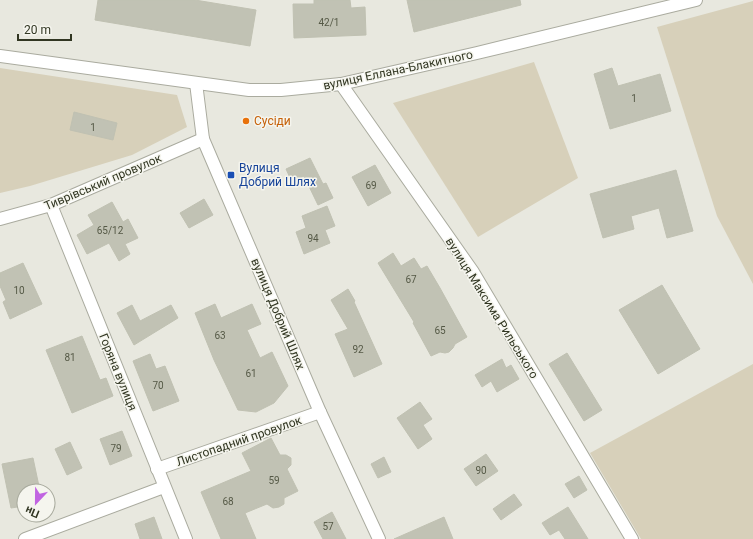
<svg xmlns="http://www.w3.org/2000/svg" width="753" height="539" font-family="Roboto,sans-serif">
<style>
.green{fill:#d7d0ba}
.building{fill:#c1c2b4;stroke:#c0c1b2}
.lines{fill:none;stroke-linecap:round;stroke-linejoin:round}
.minor-casing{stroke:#aaab9f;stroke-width:14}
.tertiary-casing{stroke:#aaab9f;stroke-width:14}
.minor{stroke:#fff;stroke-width:12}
.tertiary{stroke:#fff;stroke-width:12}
.food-dot{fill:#e8710a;stroke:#f5f5ee;stroke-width:1.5}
.transit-dot{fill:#1a4fb4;stroke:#f5f5ee;stroke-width:1.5}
.labels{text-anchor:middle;stroke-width:3;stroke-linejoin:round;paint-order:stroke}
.number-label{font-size:10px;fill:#555946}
.street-label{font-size:12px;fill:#313622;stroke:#f5f5ee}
.food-label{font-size:12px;fill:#c56008;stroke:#f5f5ee;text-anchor:start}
.transit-label{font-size:12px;fill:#164399;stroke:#f5f5ee;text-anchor:start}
</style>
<rect width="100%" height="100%" fill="#e8e8df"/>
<g class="green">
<path d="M753 1V284L717 216 657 27Z"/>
<path d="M534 62 578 178 478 237 393 103Z"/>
<path d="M0 68 177 95 187 127 132 155 30 186 0 193Z"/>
<path d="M753 364V539H641L590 453Z"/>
</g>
<g class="building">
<path d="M98 0H195L256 10 250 46 95 20Z"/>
<path d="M314 0H350L351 8 365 7 366 35 294 38 293 4H314Z"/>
<path d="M407 0H520L521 5 414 32Z"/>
<path d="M612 68 618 86 660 74 671 111 610 129 594 74Z"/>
<path d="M74 112 117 123 113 140 70 130Z"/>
<path d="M310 158 323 184 326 183 333 198 318 205 304 176 292 182 286 169Z"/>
<path d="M375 165 391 193 368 206 352 177Z"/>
<path d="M676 170 693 231 667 238 659 208 631 216 634 229 603 238 590 194Z"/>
<path d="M204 199 213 215 189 228 180 213Z"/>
<path d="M112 202 123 222 128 219 138 238 125 244 130 254 119 261 109 243 87 254 77 235 94 225 88 215Z"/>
<path d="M327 206 335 226 325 230 330 243 304 254 296 232 306 228 302 216Z"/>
<path d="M393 253 401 266 414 258 421 269 427 266 440 288 467 337 455 344 453 348 449 352 445 353 440 352 431 356 413 323 414 322 378 263Z"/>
<path d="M23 263 42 304 10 319 3 302 6 300 0 286V273Z"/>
<path d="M662 285 700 349 658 374 619 310Z"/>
<path d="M348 289 355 301 354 302 382 364 354 377 335 334 348 329 331 300Z"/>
<path d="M215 304 221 318 252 304 261 324 247 330 260 358 272 352 288 386 274 403 256 412 238 410 214 360 195 313Z"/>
<path d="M132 305 140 321 171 305 178 318 134 345 117 313Z"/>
<path d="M82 336 100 380 106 378 113 396 72 413 46 350Z"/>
<path d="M567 353 602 410 584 421 549 364Z"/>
<path d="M150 354 156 369 165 366 179 401 153 411 133 361Z"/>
<path d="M502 359 506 368 511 365 519 379 497 392 491 381 482 387 475 375Z"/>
<path d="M420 402 432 419 423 425 432 439 418 449 397 418Z"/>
<path d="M122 431 132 456 110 465 100 439Z"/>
<path d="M271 438 280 455H286L291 458V465L287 469 298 491 284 498V504L279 507 273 508 267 504 245 513 256 539H221L201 492 251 471 242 453Z"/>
<path d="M70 442 82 468 67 475 55 449Z"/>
<path d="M486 454 498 471 476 486 464 469Z"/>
<path d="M384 457 391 472 378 478 371 464Z"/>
<path d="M33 458 40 491H24V506L11 508 2 464Z"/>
<path d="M579 476 587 490 574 498 565 484Z"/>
<path d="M514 494 522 505 501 520 493 509Z"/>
<path d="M568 507 588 539H565L559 530 550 535 542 523Z"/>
<path d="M332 512 346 539H323L314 522Z"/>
<path d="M154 517 162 539H140L135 524Z"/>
<path d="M444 517 453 539H394Z"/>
</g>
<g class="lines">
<defs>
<g id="minor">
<path d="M341 84 473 272 632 539"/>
<path d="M51 205 186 539"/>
<path d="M0 219 51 205 203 139"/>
<path d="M157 469 320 412"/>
<path d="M25 539 164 487"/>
</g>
<g id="tertiary">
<path d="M0 56 249 90H281L341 84 477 53 696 0"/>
<path d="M196 83 203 139 320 412 379 539"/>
</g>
</defs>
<use href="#minor" class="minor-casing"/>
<use href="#tertiary" class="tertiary-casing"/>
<use href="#minor" class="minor"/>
<use href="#tertiary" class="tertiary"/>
</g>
<circle class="food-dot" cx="246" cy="121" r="4"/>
<rect class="transit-dot" x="227" y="171" width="8" height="8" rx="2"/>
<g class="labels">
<g class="number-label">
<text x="329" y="26">42/1</text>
<text x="634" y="102">1</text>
<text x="93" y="131">1</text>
<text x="371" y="189">69</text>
<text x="110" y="234">65/12</text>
<text x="313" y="242">94</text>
<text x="411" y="283">67</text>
<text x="19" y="294">10</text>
<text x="440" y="334">65</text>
<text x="220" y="339">63</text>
<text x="358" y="353">92</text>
<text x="70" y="361">81</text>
<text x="251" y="377">61</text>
<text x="158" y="389">70</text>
<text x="116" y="452">79</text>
<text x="481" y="474">90</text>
<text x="274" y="484">59</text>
<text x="228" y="505">68</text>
<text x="328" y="530">57</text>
</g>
<g class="street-label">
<text transform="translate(398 70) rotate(-12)" y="4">вулиця Еллана-Блакитного</text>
<text transform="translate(103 182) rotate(-23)" y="4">Тиврівський провулок</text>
<text transform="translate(492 308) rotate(58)" y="4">вулиця Максима Рильського</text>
<text transform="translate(278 314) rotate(67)" y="4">вулиця Добрий Шлях</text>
<text transform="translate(118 372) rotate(68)" y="4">Горяна вулиця</text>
<text transform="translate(239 441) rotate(-19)" y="4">Листопадний провулок</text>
</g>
<g class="food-label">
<text x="254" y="125">Сусіди</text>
</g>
<g class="transit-label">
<text x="239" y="172">Вулиця<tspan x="239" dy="14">Добрий Шлях</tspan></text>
</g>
</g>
<g transform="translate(36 503) rotate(202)"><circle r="19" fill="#f5f5ee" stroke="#a7a99c"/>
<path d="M0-3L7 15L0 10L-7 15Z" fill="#c164e1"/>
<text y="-6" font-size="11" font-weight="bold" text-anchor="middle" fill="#313622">Пн</text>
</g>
<path d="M18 34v6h53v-6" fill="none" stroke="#313622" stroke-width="2"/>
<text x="24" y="34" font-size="12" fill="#313622" stroke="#f5f5ee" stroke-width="3" paint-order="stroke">20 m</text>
</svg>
